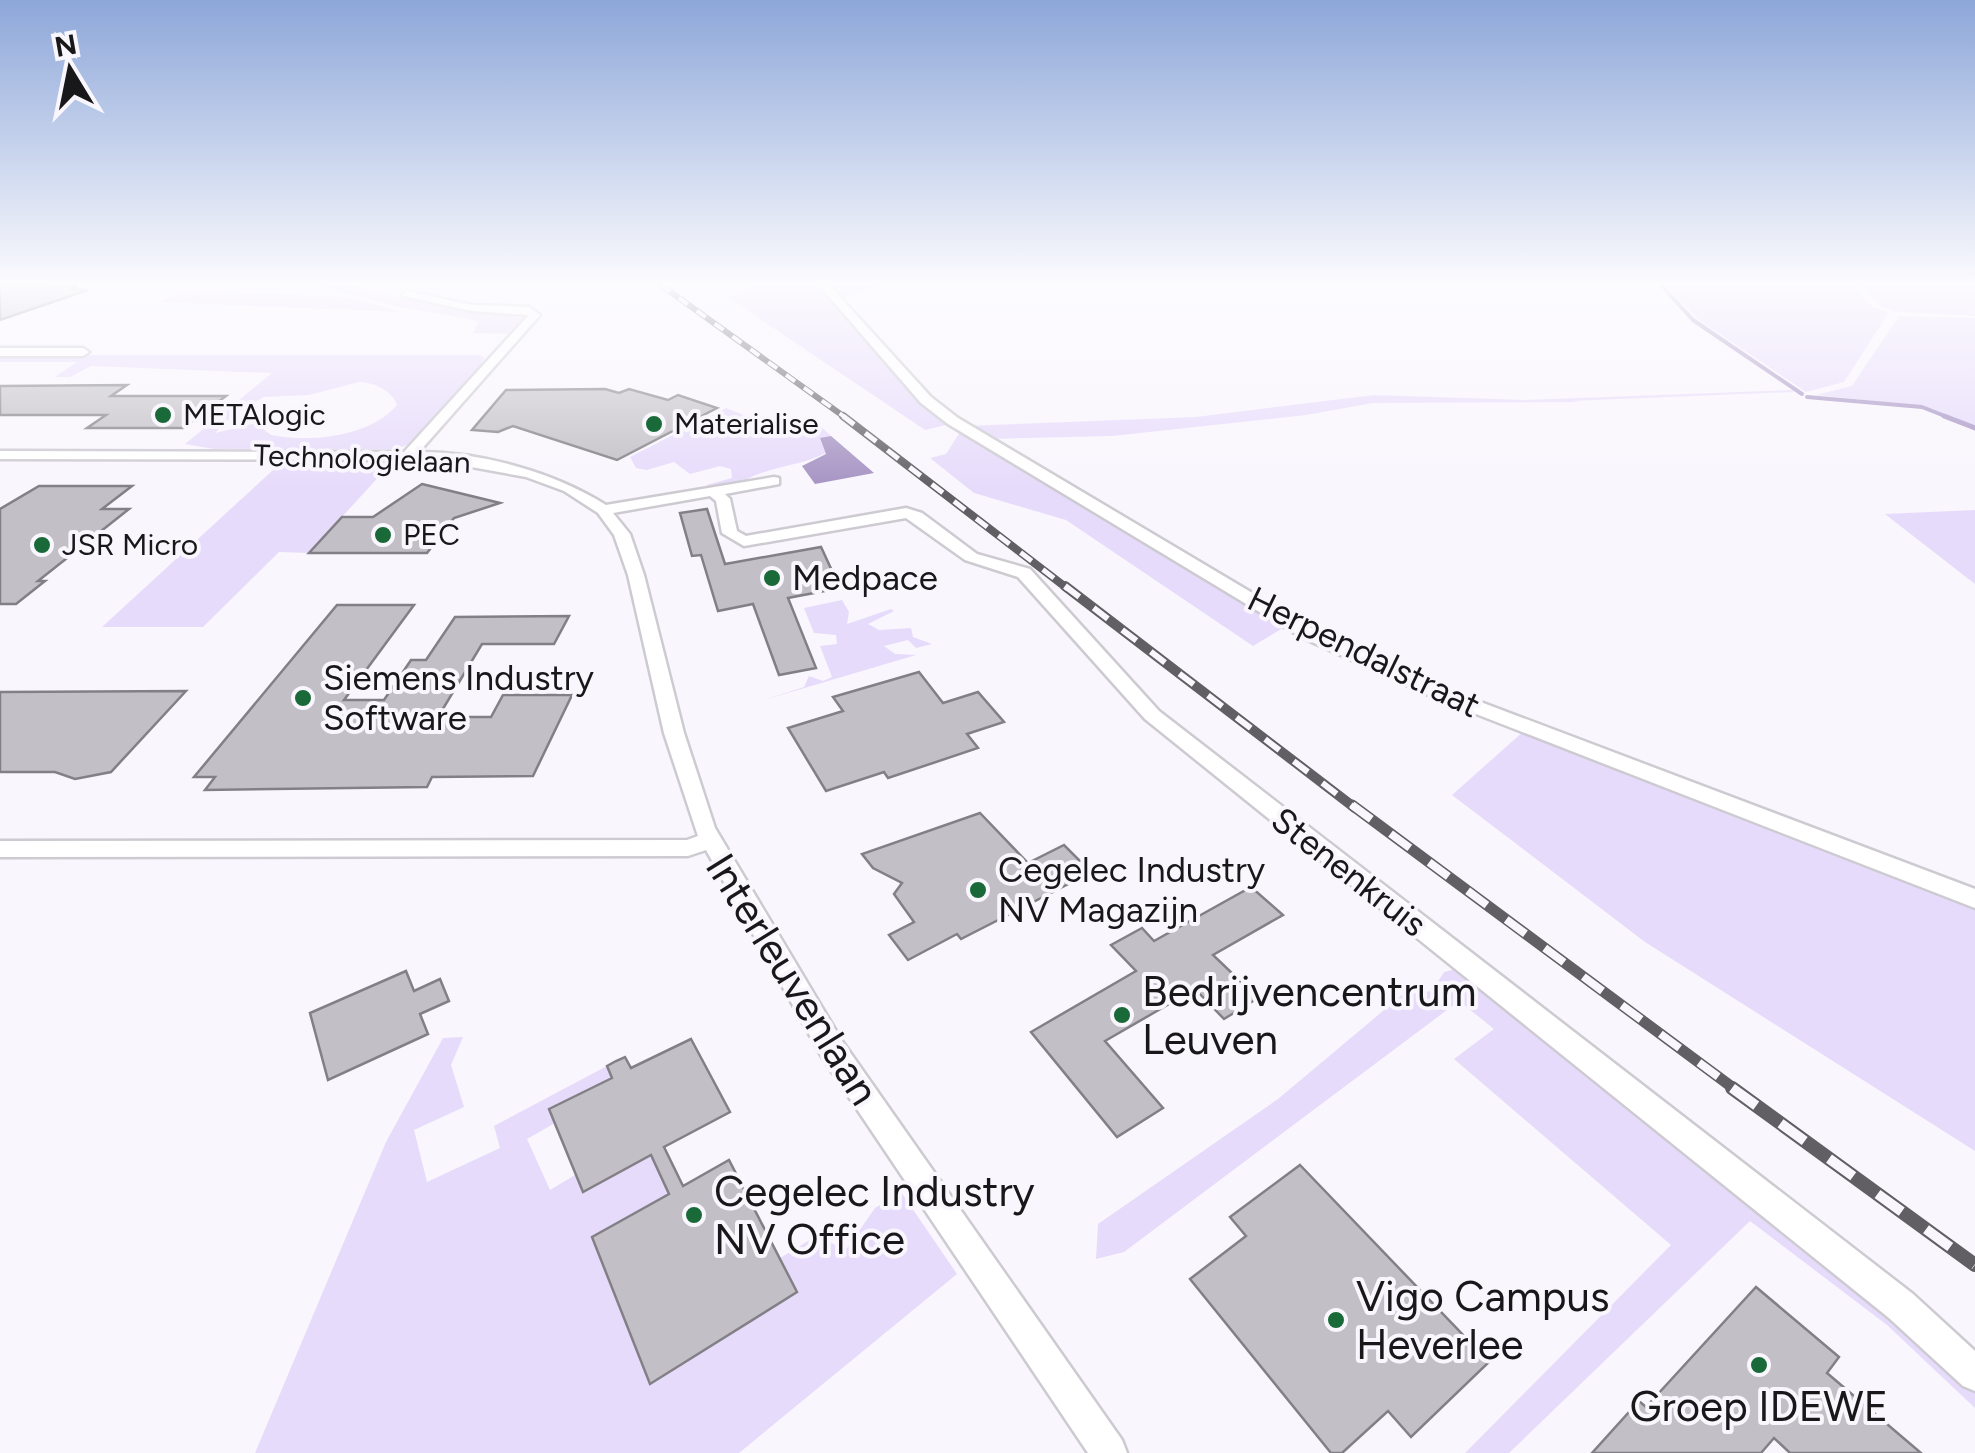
<svg xmlns="http://www.w3.org/2000/svg" width="1975" height="1453" font-family="Figtree,sans-serif">
<style>
.green{fill:#e7dbfb;fill-rule:evenodd}
.water{fill:#a693c3}
.lines{fill:none;stroke-linecap:round;stroke-linejoin:round}
.stream-far1{stroke:#a693c3;stroke-width:4}
.stream{stroke:#a693c3;stroke-width:5}
.building{fill:#c2c0c6;stroke:#828086;stroke-width:2.5}
.minor-casing{stroke:#cdcbd1;stroke-width:5}
.minor{fill:#fff;fill-rule:evenodd}
.rail-far4-casing{stroke:#615f64;stroke-width:6}
.rail-far3-casing{stroke:#615f64;stroke-width:8}
.rail-far2-casing{stroke:#615f64;stroke-width:10}
.rail-far1-casing{stroke:#615f64;stroke-width:11}
.rail-casing{stroke:#615f64;stroke-width:14}
.rail-far4{stroke:#f9f6fd;stroke-width:4;stroke-dasharray:11;stroke-linecap:butt}
.rail-far3{stroke:#f9f6fd;stroke-width:5;stroke-dasharray:14;stroke-linecap:butt}
.rail-far2{stroke:#f9f6fd;stroke-width:6;stroke-dasharray:18;stroke-linecap:butt}
.rail-far1{stroke:#f9f6fd;stroke-width:8;stroke-dasharray:24;stroke-linecap:butt}
.rail{stroke:#f9f6fd;stroke-width:10;stroke-dasharray:30;stroke-linecap:butt}
.poi-dot{fill:#196939;stroke:#f9f6fd;stroke-width:4}
.labels{text-anchor:middle;stroke-width:8;stroke-linejoin:round;paint-order:stroke}
.far-poi-label{font-size:30px;fill:#18171a;stroke:#f9f6fd;text-anchor:start}
.far-street-label{font-size:30px;fill:#18171a;stroke:#f9f6fd}
.poi-label{font-size:35px;fill:#18171a;stroke:#f9f6fd;text-anchor:start}
.street-label{font-size:35px;fill:#18171a;stroke:#f9f6fd}
.near-street-label{font-size:42px;fill:#18171a;stroke:#f9f6fd}
.near-poi-label{font-size:42px;fill:#18171a;stroke:#f9f6fd;text-anchor:start}
</style>
<rect width="100%" height="100%" fill="#f9f6fd"/>
<g class="green">
<path d="M313 285H349L395 297 535 312 519 334 473 333 479 321 395 306Z"/>
<path d="M759 285H879L843 298 842 307 950 424 925 430 729 298Z"/>
<path d="M1665 285H1852L1873 307 1889 312 1844 382 1806 392 1699 320Z"/>
<path d="M1859 285H1975V316L1898 312 1882 307Z"/>
<path d="M182 291 348 297 401 312 160 302Z"/>
<path d="M1899 316 1975 318V426L1922 406 1816 395 1852 386Z"/>
<path d="M0 355H478L484 357 481 367 411 443 397 449H214L185 444 272 373 91 366 70 377H55L77 362H0ZM359 382C373 382 393 391 397 405 370 437 310 443 271 435L263 429 272 419 215 433 234 414 264 397 309 395Z"/>
<path d="M1792 390 1795 392 1570 401 1583 402 1373 403 1306 415 1112 436 989 439 967 426 1196 417 1374 395 1525 400Z"/>
<path d="M726 408 761 422 812 418 831 436 820 439 826 453C800 466 773 466 747 479L748 486 716 494 707 485 732 478 731 469 720 466 690 474 674 462 647 470 636 468 630 457Z"/>
<path d="M962 429 1288 625 1253 646 1066 520 974 493 930 458 946 454Z"/>
<path d="M284 460H394L309 553 279 552 203 627H102Z"/>
<path d="M1975 510V584L1885 514Z"/>
<path d="M842 600 849 612 847 624 891 609 894 611 868 624 879 630 911 628 913 637 932 644 916 648 908 640 884 646 895 654 916 655 764 700 804 687 809 676 823 681 832 677 820 646 837 644 836 635 814 633 804 608Z"/>
<path d="M1524 731 1975 907V1151L1645 942 1452 795Z"/>
<path d="M1459 968 1975 1384V1408L1887 1325 1750 1221 1509 1453H1465L1671 1245 1454 1059 1494 1029 1459 1001 1124 1252 1096 1259 1098 1224 1278 1099 1402 995 1432 991 1444 972Z"/>
<path d="M463 1037 451 1065 464 1107 414 1130 427 1182 500 1148 494 1126 607 1066 612 1078 549 1109 555 1123 527 1139 550 1190 575 1175 583 1192 651 1155 669 1194 592 1237 650 1384 797 1292 780 1258 818 1235 845 1251 875 1208 901 1192 957 1274 739 1453H255L386 1142 443 1038Z"/>
</g>
<path class="water" d="M831 436 874 473 815 484 802 466 826 454 820 438Z"/>
<g class="lines">
<g class="stream-far1">
<path d="M1661 285 1693 320 1802 394"/>
<path d="M1807 397 1922 407 1950 418"/>
</g>
<path class="stream" d="M1944 416 1975 428"/>
</g>
<g class="building">
<path d="M0 285 78 286 72 289 88 290 0 320Z"/>
<path d="M127 385 111 396H226L183 428H87L106 415H0V386Z"/>
<path d="M605 389 619 393 629 389 668 400 678 395 717 408 617 460 513 426 498 432 472 430 506 390Z"/>
<path d="M422 484 500 503 454 518 427 553H309L342 517H373Z"/>
<path d="M39 486H132L102 509H129L38 581H45L16 604H0V509Z"/>
<path d="M707 509 725 564 821 547 840 588 788 598 816 668 779 675 753 604 718 611 701 555 692 556 680 513Z"/>
<path d="M337 605H414L344 700H384L411 660H426L455 617 569 616 554 644H482L438 717H491L503 695H572L533 776 432 777 427 787 205 790 215 777H194Z"/>
<path d="M919 672 943 703 978 692 1004 722 967 734 978 748 888 778 884 772 826 791 788 728 843 711 833 697Z"/>
<path d="M186 691 111 772 75 779 55 772H0V692Z"/>
<path d="M980 813 1028 863 1064 845 1080 861 1071 866 1082 877 961 939 957 934 908 960 889 935 914 922 894 894 902 883 873 868 862 854Z"/>
<path d="M1251 887 1283 915 1213 955 1258 998 1224 1019 1195 989 1105 1041 1163 1108 1117 1137 1031 1032 1136 971 1111 945 1142 928 1154 941Z"/>
<path d="M406 971 414 991 440 979 449 1001 420 1014 428 1034 328 1080 310 1013Z"/>
<path d="M691 1039 730 1112 664 1147 683 1186 729 1160 797 1292 650 1384 592 1237 669 1194 651 1155 583 1192 549 1109 612 1078 607 1066 616 1061 625 1057 631 1068Z"/>
<path d="M1300 1165 1489 1362 1411 1437 1388 1411 1342 1453H1331L1190 1279 1246 1236 1230 1217Z"/>
<path d="M1756 1287 1839 1357 1827 1373 1921 1453H1790L1774 1438 1761 1453H1592L1639 1401 1646 1407Z"/>
</g>
<g class="lines">
<defs>
<g id="minor">
<path d="M819 285H829L931 397 958 418 1313 629 1449 690 1975 889V908L1435 698 1301 637 948 424 921 403Z"/>
<path d="M407 291 472 305 529 307 540 315 419 452C481 452 554 472 606 505L774 477 779 478V484L725 494 730 499 737 531 746 536 906 508 922 513 977 554 1030 569 1159 711 1913 1294 1975 1351V1391L1963 1386 1889 1318 1145 719 1018 577 965 560 906 518 744 546 722 533 716 501 710 496 613 513 630 534 644 575 684 733 715 828 842 1041 1122 1440 1127 1453H1088L822 1057 706 850 688 856 0 857V841L687 840 698 836 664 733 628 575 614 535 598 513 564 491 526 477 433 460 0 459V451L404 452 529 315 472 311 403 296 402 294Z"/>
<path d="M0 348H83L89 352 83 356H0Z"/>
</g>
</defs>
<use href="#minor" class="minor-casing"/>
<use href="#minor" class="minor"/>
<defs>
<path id="rail-far4" d="M661 285 846 418"/>
<path id="rail-far3" d="M843 416 1068 589"/>
<path id="rail-far2" d="M1065 586 1355 808"/>
<path id="rail-far1" d="M1352 805 1736 1090"/>
<path id="rail" d="M1732 1088 1975 1265"/>
</defs>
<use href="#rail-far4" class="rail-far4-casing"/>
<use href="#rail-far3" class="rail-far3-casing"/>
<use href="#rail-far2" class="rail-far2-casing"/>
<use href="#rail-far1" class="rail-far1-casing"/>
<use href="#rail" class="rail-casing"/>
<use href="#rail-far4" class="rail-far4"/>
<use href="#rail-far3" class="rail-far3"/>
<use href="#rail-far2" class="rail-far2"/>
<use href="#rail-far1" class="rail-far1"/>
<use href="#rail" class="rail"/>
</g>
<linearGradient id="sky" x2="0" y2="1"><stop stop-color="#8da7d9"/><stop offset="0.58" stop-color="#fcfbfe"/><stop offset="1" stop-color="#fcfbfe" stop-opacity="0"/></linearGradient>
<rect width="1975" height="488" fill="url(#sky)"/>
<g class="poi-dot">
<circle cx="163" cy="415" r="10"/>
<circle cx="654" cy="424" r="10"/>
<circle cx="383" cy="535" r="10"/>
<circle cx="42" cy="545" r="10"/>
<circle cx="772" cy="578" r="10"/>
<circle cx="303" cy="698" r="10"/>
<circle cx="978" cy="890" r="10"/>
<circle cx="1122" cy="1015" r="10"/>
<circle cx="694" cy="1215" r="10"/>
<circle cx="1336" cy="1320" r="10"/>
<circle cx="1759" cy="1365" r="10"/>
</g>
<g class="labels">
<g class="far-poi-label">
<text x="183" y="425">METAlogic</text>
<text x="674" y="434">Materialise</text>
<text x="403" y="545">PEC</text>
<text x="62" y="555">JSR Micro</text>
</g>
<g class="far-street-label">
<text transform="translate(362 459) rotate(2)" y="10">Technologielaan</text>
</g>
<g class="poi-label">
<text x="792" y="590">Medpace</text>
<text x="323" y="690">Siemens Industry<tspan x="323" dy="40">Software</tspan></text>
<text x="998" y="882">Cegelec Industry<tspan x="998" dy="40">NV Magazijn</tspan></text>
</g>
<g class="street-label">
<text transform="translate(1364 652) rotate(26)" y="12">Herpendalstraat</text>
<text transform="translate(1349 872) rotate(38)" y="12">Stenenkruis</text>
</g>
<g class="near-street-label">
<text transform="translate(793 979) rotate(58)" y="15">Interleuvenlaan</text>
</g>
<g class="near-poi-label">
<text x="1142" y="1006">Bedrijvencentrum<tspan x="1142" dy="48">Leuven</tspan></text>
<text x="714" y="1206">Cegelec Industry<tspan x="714" dy="48">NV Office</tspan></text>
<text x="1356" y="1311">Vigo Campus<tspan x="1356" dy="48">Heverlee</tspan></text>
<text x="1759" y="1421" text-anchor="middle">Groep IDEWE</text>
</g>
</g>
<g transform="translate(70 70) rotate(350)" stroke="#f9f6fd" stroke-width="8" paint-order="stroke">
<path d="M0-8L18 38L0 25L-18 38Z" fill="#18171a"/>
<text y="-15" font-size="28" font-weight="bold" text-anchor="middle" fill="#18171a">N</text>
</g>
</svg>
